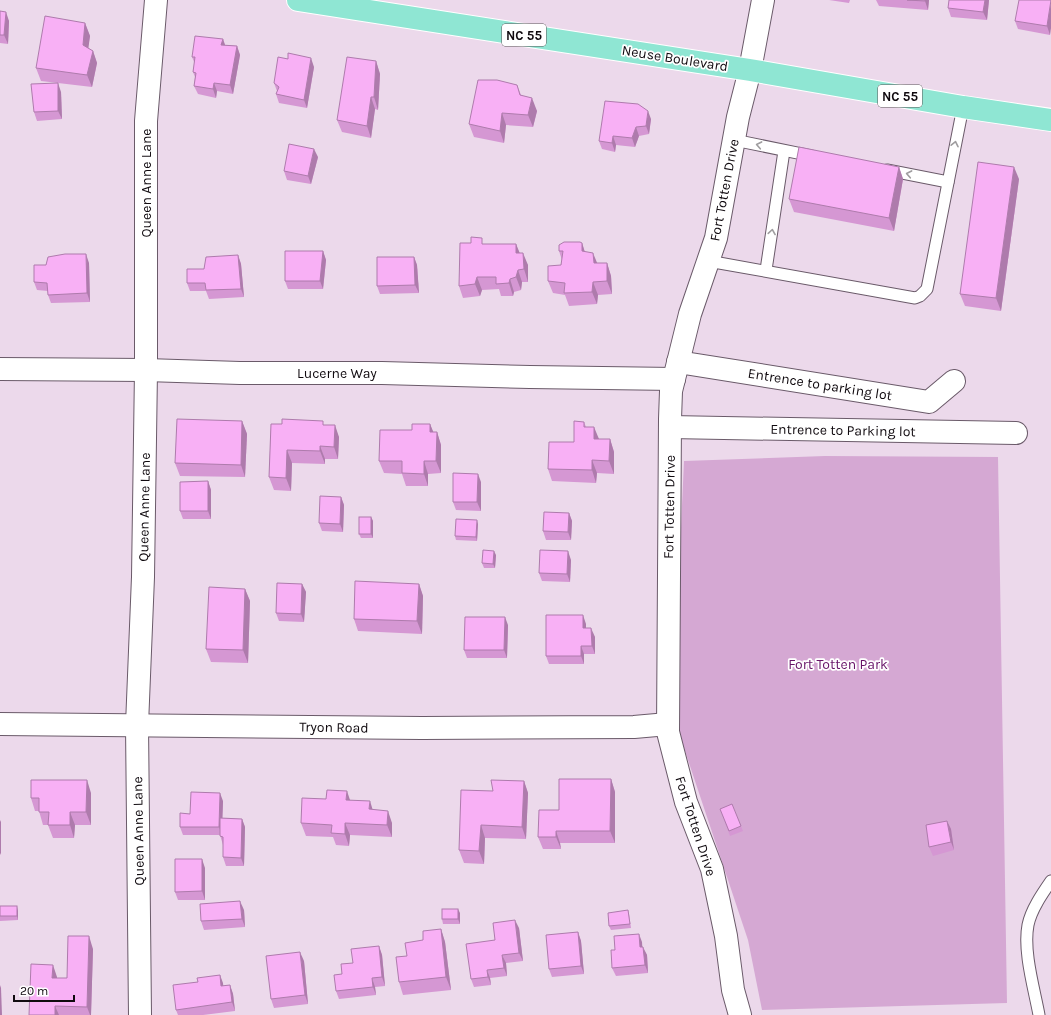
<svg xmlns="http://www.w3.org/2000/svg" width="1051" height="1015" font-family="Karla,sans-serif">
<style>
.green{fill:#d5a8d3}
.lines{fill:none;stroke-linecap:round;stroke-linejoin:round}
.service-casing{stroke:#6a5a69;stroke-width:13}
.minor-casing{stroke:#6a5a69;stroke-width:24}
.primary-casing{stroke:#fff;stroke-width:24}
.service{stroke:#fff;stroke-width:11}
.minor{stroke:#fff;stroke-width:22}
.primary{stroke:#8fe6d3;stroke-width:22}
.wall{fill:#d597d3}
.shaded-wall{fill:#ae7bac}
.building{fill:#f8b0f5;stroke:#ae7bac}
.oneway{stroke:#9f9d9f}
.labels{text-anchor:middle;stroke-width:3.5;stroke-linejoin:round;paint-order:stroke}
.shield{fill:#fff;stroke:#585457;stroke-width:1}
.shield-label{font-size:13px;font-weight:bold;fill:#100a0f}
.street-label{font-size:14px;fill:#100a0f;stroke:#fff}
.park-label{font-size:14px;fill:#661267;stroke:#fff}
</style>
<rect width="100%" height="100%" fill="#ecd9eb"/>
<path class="green" d="M825 456 998 457 1007 1003 762 1010 748 940 677 727 675 662 684 461Z"/>
<g class="lines">
<defs>
<g id="service">
<path d="M734 140 812 156"/>
<path d="M887 170 948 182"/>
<path d="M708 261 915 298 920 296 927 289 963 107"/>
<path d="M766 270 784 151"/>
<path d="M1039 1015C1034 988 1023 951 1028 925 1031 910 1042 894 1051 881"/>
</g>
<g id="minor">
<path d="M678 362 929 402 954 381"/>
<path d="M0 369 146 370 240 373H382L530 377 674 379"/>
<path d="M670 427 1016 433"/>
<path d="M0 724 422 728 634 727 668 724"/>
<path d="M140 1015 137 725 143 577 146 370V121L156 0"/>
<path d="M740 1015 733 990 726 936 712 869 686 802 668 732 670 419 671 391 690 314 716 238 738 117 750 70 763 0"/>
</g>
<path id="primary" d="M298 0 750 70 963 107 1051 120"/>
</defs>
<use href="#service" class="service-casing"/>
<use href="#minor" class="minor-casing"/>
<use href="#primary" class="primary-casing"/>
<use href="#service" class="service"/>
<use href="#minor" class="minor"/>
<use href="#primary" class="primary"/>
</g>
<g class="wall">
<path d="M829 0H850L849 3Z"/>
<path d="M876 0H929L928 10 879 6Z"/>
<path d="M989 0 987 20 951 17 948 8Z"/>
<path d="M1051 0 1050 35 1018 29 1015 21Z"/>
<path d="M0 11 9 21 8 44 0 43Z"/>
<path d="M85 23 90 36 88 48 93 51 97 63 92 87 41 81 36 68Z"/>
<path d="M223 39 225 45 237 46 240 55 233 94 217 91 216 98 198 94 194 86 195 77 193 72 195 64 192 57Z"/>
<path d="M376 61 380 74 378 110 375 109 371 138 342 132 337 120Z"/>
<path d="M314 67 307 108 279 103 276 94 277 91 274 83Z"/>
<path d="M517 85 521 95 537 111 533 127 506 125 504 143 474 137 469 124Z"/>
<path d="M61 92 62 119 37 121 34 112Z"/>
<path d="M651 119 649 134 639 136 635 147 616 145 615 152 602 149 599 141Z"/>
<path d="M318 157 311 184 287 180 284 171Z"/>
<path d="M899 167 903 179 894 231 794 212 789 199Z"/>
<path d="M1019 179 1001 311 965 306 960 294Z"/>
<path d="M582 243 585 252 597 263H607L611 276 612 294 598 295 597 304 569 306 565 295 553 293 548 281 561 265 562 260 559 251Z"/>
<path d="M484 244H516L519 253 528 265V282H522L521 290 514 292 513 296H501L499 289 482 290 480 296 463 298 459 286Z"/>
<path d="M323 251 326 260 323 289H288L285 281Z"/>
<path d="M238 255 241 264 244 297 209 299 206 291H190L187 283 204 269Z"/>
<path d="M414 257 417 265 419 293 380 294 377 286Z"/>
<path d="M89 263 90 302 51 303 48 295V291L37 290 34 282 46 265Z"/>
<path d="M242 421 247 434 245 477 180 476 175 463Z"/>
<path d="M584 422 586 427 599 439H610L614 452V474L597 473 596 483 552 481 548 469 574 442Z"/>
<path d="M271 424 325 425 339 437 338 459H325V464L292 463 291 491 274 490 269 477Z"/>
<path d="M430 424 433 432H437L441 445V473L428 474V486H406L402 474 384 473 379 461 412 430Z"/>
<path d="M208 481 211 490V519H183L180 511Z"/>
<path d="M481 482V511L456 510 453 502Z"/>
<path d="M341 497 344 505 343 532 322 531 319 523Z"/>
<path d="M569 513 572 521 571 540H546L543 531Z"/>
<path d="M371 517 373 521V538H361L359 534Z"/>
<path d="M478 524 477 541 456 540 455 536Z"/>
<path d="M496 555 495 568H484L482 563Z"/>
<path d="M571 560 570 582 542 581 539 573Z"/>
<path d="M302 584 306 592 304 622 279 621 276 613Z"/>
<path d="M419 584 423 596 422 634 358 631 354 619Z"/>
<path d="M245 589 250 601 248 663 211 662 206 649Z"/>
<path d="M586 624V628L595 637V654H584V664H549L546 656Z"/>
<path d="M508 625 507 658H467L464 650Z"/>
<path d="M611 779 615 792V843H560L561 849H543L538 837 559 810Z"/>
<path d="M524 781 528 793 526 839 485 838 484 864 464 863 459 850 493 791Z"/>
<path d="M91 793V825H75L74 838H53L48 825H43L39 811H35L31 798Z"/>
<path d="M326 799 350 800 373 810 392 823V837L350 835 349 846 336 845 333 837 306 836 301 823Z"/>
<path d="M223 801 222 818 242 819 245 827 244 866H226L223 857V845L220 835H183L180 827 190 814Z"/>
<path d="M732 804 743 831 730 836 720 809Z"/>
<path d="M947 821 951 829 954 850 933 856 929 847Z"/>
<path d="M205 868V900H178L175 892Z"/>
<path d="M0 906 18 911V920L0 921Z"/>
<path d="M244 910 245 927 204 930 201 921Z"/>
<path d="M628 910 629 914 631 928 611 930 609 926Z"/>
<path d="M460 913V924H443L442 919Z"/>
<path d="M519 928 523 961 506 963 507 976 490 978 491 985 474 987 471 979 495 940Z"/>
<path d="M441 929 445 942 451 990 403 995 399 982 407 956 423 940Z"/>
<path d="M578 932 581 941 584 974 552 977 549 969Z"/>
<path d="M642 942V947L647 955 648 973 616 976 612 968 615 950Z"/>
<path d="M379 946 382 955 385 986 375 987 376 995 339 999 336 991 342 974 353 963Z"/>
<path d="M93 949 91 1015H29L57 978H67Z"/>
<path d="M304 961 308 1004 274 1008 271 999Z"/>
<path d="M220 975 223 986 230 985 233 994 235 1011 203 1015H178L176 1010 198 982Z"/>
</g>
<g class="shaded-wall">
<path d="M925 0H929L928 10 925 1Z"/>
<path d="M985 0H989L987 20 983 12Z"/>
<path d="M1051 3V28L1050 35 1047 26Z"/>
<path d="M6 12 9 21 8 44 4 35Z"/>
<path d="M85 23 90 36 87 58 83 45Z"/>
<path d="M223 39 226 48 221 45Z"/>
<path d="M237 46 240 55 233 94 230 85Z"/>
<path d="M93 51 97 63 92 87 87 75Z"/>
<path d="M311 58 314 67 307 108 304 100Z"/>
<path d="M376 61 380 74 378 110 374 97Z"/>
<path d="M58 83 61 92 62 119 58 111Z"/>
<path d="M214 83 217 91 216 98 213 89Z"/>
<path d="M371 97 375 109 371 138 367 126Z"/>
<path d="M532 98 537 111 533 127 528 115Z"/>
<path d="M648 111 651 119 649 134 646 126Z"/>
<path d="M502 113 506 125 504 143 500 131Z"/>
<path d="M636 127 639 136 635 147 632 138Z"/>
<path d="M613 136 616 145 615 152 612 143Z"/>
<path d="M314 149 318 157 311 184 308 176Z"/>
<path d="M899 167 903 179 894 231 889 218Z"/>
<path d="M1014 167 1019 179 1001 311 996 298Z"/>
<path d="M582 243 586 256 582 251Z"/>
<path d="M516 244 521 256 516 253Z"/>
<path d="M323 251 326 260 323 289 320 281Z"/>
<path d="M523 253 528 265V282L524 269Z"/>
<path d="M593 253 598 265 594 263Z"/>
<path d="M86 254 89 263 90 302 87 293Z"/>
<path d="M238 255 241 264 244 297 241 289Z"/>
<path d="M414 257 417 265 419 293 415 285Z"/>
<path d="M607 263 611 276 612 294 607 281Z"/>
<path d="M518 270 522 282 521 290 516 277Z"/>
<path d="M477 277 482 290 480 296 475 284Z"/>
<path d="M510 279 514 292 513 296 509 283Z"/>
<path d="M593 282 598 295 597 304 592 292Z"/>
<path d="M242 421 247 434 245 477 241 465Z"/>
<path d="M430 424 435 436 430 432Z"/>
<path d="M335 425 339 437 338 459 334 447Z"/>
<path d="M594 427 599 439H594Z"/>
<path d="M437 432 441 445V473L436 461Z"/>
<path d="M610 439 614 452V474L609 461Z"/>
<path d="M320 446 325 459V464L320 451Z"/>
<path d="M287 450 292 463 291 491 286 478Z"/>
<path d="M592 460 597 473 596 483 592 470Z"/>
<path d="M424 461 428 474V486L424 474Z"/>
<path d="M478 474 481 482V511L477 502Z"/>
<path d="M208 481 211 490V519L208 511Z"/>
<path d="M341 497 344 505 343 532 340 524Z"/>
<path d="M569 513 572 521 571 540 568 532Z"/>
<path d="M371 517 373 521V538L371 534Z"/>
<path d="M477 520 478 524 477 541 476 537Z"/>
<path d="M494 551 496 555 495 568 493 564Z"/>
<path d="M568 551 571 560 570 582 567 574Z"/>
<path d="M302 584 306 592 304 622 301 614Z"/>
<path d="M419 584 423 596 422 634 417 621Z"/>
<path d="M245 589 250 601 248 663 243 650Z"/>
<path d="M583 615 586 624V637L583 628Z"/>
<path d="M505 617 508 625 507 658 504 650Z"/>
<path d="M591 628 595 637V654L592 646Z"/>
<path d="M581 646 584 654V664L581 656Z"/>
<path d="M611 779 615 792V843L610 831Z"/>
<path d="M87 780 91 793V825L86 812Z"/>
<path d="M524 781 528 793 526 839 522 827Z"/>
<path d="M347 791 351 803 346 800Z"/>
<path d="M220 793 223 801 222 835 219 827Z"/>
<path d="M370 801 374 814 369 809Z"/>
<path d="M388 811 392 823V837L387 825Z"/>
<path d="M70 812 75 825 74 838 70 825Z"/>
<path d="M242 819 245 827 244 866 241 858Z"/>
<path d="M0 820 1 822V855L0 853Z"/>
<path d="M947 821 951 829 954 850 951 842Z"/>
<path d="M345 823 350 835 349 846 345 834Z"/>
<path d="M481 825 485 838 484 864 479 851Z"/>
<path d="M556 831 560 843 561 849 556 837Z"/>
<path d="M202 859 205 868V900L202 891Z"/>
<path d="M240 901 244 910 245 927 242 919Z"/>
<path d="M17 906 18 911V920L17 916Z"/>
<path d="M458 909 460 913V924L458 919Z"/>
<path d="M515 920 519 928 523 961 519 953Z"/>
<path d="M441 929 445 942 451 990 446 977Z"/>
<path d="M578 932 581 941 584 974 581 966Z"/>
<path d="M639 934 642 942 643 956 640 947Z"/>
<path d="M89 936 93 949 91 1015H90L87 1007Z"/>
<path d="M379 946 382 955 385 986 382 977Z"/>
<path d="M643 947 647 955 648 973 645 965Z"/>
<path d="M300 952 304 961 308 1004 305 995Z"/>
<path d="M502 955 506 963 507 976 504 968Z"/>
<path d="M53 965 57 977V990L52 978Z"/>
<path d="M487 970 490 978 491 985 488 977Z"/>
<path d="M220 975 223 983 224 995 221 986Z"/>
<path d="M372 978 375 987 376 995 373 987Z"/>
<path d="M0 985 1 988 2 1015H0Z"/>
<path d="M230 985 233 994 235 1011 232 1002Z"/>
<path d="M55 1006 59 1015H55Z"/>
</g>
<g class="building">
<path d="M907 0H925V1Z"/>
<path d="M949 0H985L983 12 948 8Z"/>
<path d="M1019 0H1051L1047 26 1015 21Z"/>
<path d="M0 11 6 12 4 35H0Z"/>
<path d="M45 16 85 23 83 45 93 51 87 75 36 68Z"/>
<path d="M195 36 223 39 221 45 237 46 230 85 214 83 213 89 194 86 196 73 193 72 195 57H192Z"/>
<path d="M288 53 311 58 304 100 276 94 279 87 274 83 278 57 288 59Z"/>
<path d="M347 57 376 61 374 97H371L367 126 337 120Z"/>
<path d="M478 80H497L517 85 520 95 532 98 528 115 502 113 500 131 469 124Z"/>
<path d="M58 83V111L34 112 31 84Z"/>
<path d="M605 101 638 104 648 111 646 126 636 127 632 138 613 136 612 143 599 141Z"/>
<path d="M289 144 314 149 308 176 284 171Z"/>
<path d="M799 147 899 167 889 218 789 199Z"/>
<path d="M978 162 1014 167 996 298 960 294Z"/>
<path d="M471 237 482 238V244H516V253H523L524 269 518 270 516 277 510 279 509 283 496 284V277H477L475 284 459 286 460 243H471Z"/>
<path d="M564 242H580L582 243V251L593 253 594 263H607V281L593 282 592 292 564 293 565 283 548 281V266L561 265 563 251H559V245Z"/>
<path d="M285 251H323L320 281H285Z"/>
<path d="M65 254H86L87 293 48 295 47 283 34 282V265H46L48 257Z"/>
<path d="M238 255 241 289 206 290 205 283H187V269H204L206 257Z"/>
<path d="M377 257H414L415 285 377 286Z"/>
<path d="M177 419 242 421 241 465 175 463Z"/>
<path d="M282 419 323 421V425H335L334 447 320 446V451L287 450 286 478 269 477 271 424H282Z"/>
<path d="M574 421 584 422V427H594V439H610L609 461 592 460V470L548 469 549 442H574Z"/>
<path d="M412 424H430V432H437L436 461H424V474L402 473V461H379L380 430H412Z"/>
<path d="M453 473 478 474 477 502H453Z"/>
<path d="M208 481V511H180V482Z"/>
<path d="M320 496 341 497 340 524 319 523Z"/>
<path d="M544 512 569 513 568 532 543 531Z"/>
<rect x="359" y="517" width="12" height="17"/>
<path d="M456 519 477 520 476 537 455 536Z"/>
<path d="M483 550 494 551 493 564 482 563Z"/>
<path d="M540 550 568 551 567 574 539 573Z"/>
<path d="M355 581 419 584 417 621 354 619Z"/>
<path d="M277 583 302 584 301 614 276 613Z"/>
<path d="M209 587 245 589 243 650 206 649Z"/>
<path d="M546 615H583V628H591L592 646H581V656H546Z"/>
<path d="M465 617H505L504 650H464Z"/>
<path d="M559 779H611L610 831H556V837H538L539 810H559Z"/>
<path d="M31 780H87L86 812H70V825H48L49 812H39V798H31Z"/>
<path d="M491 780 524 781 522 827 481 825 479 851 459 850 461 790 493 791Z"/>
<path d="M327 790 347 791 346 800 370 801 369 809 388 811 387 825 345 823V834L331 833 332 825 301 823 302 798 326 799Z"/>
<path d="M191 792 220 793 219 827H180V813L190 814Z"/>
<path d="M732 804 741 826 729 831 720 809Z"/>
<path d="M220 818 242 819 241 858 223 857V837L220 836Z"/>
<path d="M947 821 951 842 929 847 926 825Z"/>
<path d="M175 859H202V891L175 892Z"/>
<path d="M240 901 242 919 201 921 200 904Z"/>
<rect x="0" y="906" width="17" height="10"/>
<rect x="442" y="909" width="16" height="10"/>
<path d="M628 910 630 924 609 926 608 913Z"/>
<path d="M515 920 519 953 502 955 504 968 487 970 488 977 471 979 466 944 495 940 493 923Z"/>
<path d="M441 929 446 977 399 982 396 957 407 956 405 943 423 940V931Z"/>
<path d="M578 932 581 966 549 969 546 935Z"/>
<path d="M639 934 640 947H643L645 965 612 968 611 950H615L614 936Z"/>
<path d="M68 936H89L87 1007 55 1006V1015H29L31 964 53 965 52 978H67Z"/>
<path d="M379 946 382 977 372 978 373 987 336 991 334 975 342 974 341 964 353 963 351 949Z"/>
<path d="M300 952 305 995 271 999 266 956Z"/>
<path d="M220 975 221 986 230 985 232 1002 176 1010 173 985 198 982 197 978Z"/>
</g>
<defs><path id="oneway-chevron" d="M-2-3.5L2.5 0L-2 3.5" fill="none" stroke-width="1.6" stroke-linecap="round" stroke-linejoin="round"/></defs>
<g class="oneway">
<use href="#oneway-chevron" transform="translate(955 144) rotate(-78)"/>
<use href="#oneway-chevron" transform="translate(759 145) rotate(-169)"/>
<use href="#oneway-chevron" transform="translate(909 174) rotate(-169)"/>
<use href="#oneway-chevron" transform="translate(772 232) rotate(-81)"/>
</g>
<g class="labels">
<g class="shield">
<rect x="502" y="24" width="44" height="22" rx="3"/>
<rect x="878" y="85" width="44" height="22" rx="3"/>
</g>
<g class="shield-label">
<text x="524" y="40">NC 55</text>
<text x="900" y="101">NC 55</text>
</g>
<g class="street-label">
<text transform="translate(675 58) rotate(9)" y="5">Neuse Boulevard</text>
<text transform="translate(146 183) rotate(-90)" y="5">Queen Anne Lane</text>
<text transform="translate(724 190) rotate(-79)" y="5">Fort Totten Drive</text>
<text x="337" y="378">Lucerne Way</text>
<text transform="translate(820 384) rotate(9)" y="5">Entrence to parking lot</text>
<text transform="translate(843 430) rotate(1)" y="5">Entrence to Parking lot</text>
<text transform="translate(144 507) rotate(-89)" y="5">Queen Anne Lane</text>
<text transform="translate(669 507) rotate(-89)" y="5">Fort Totten Drive</text>
<text transform="translate(334 727) rotate(1)" y="5">Tryon Road</text>
<text transform="translate(696 826) rotate(72)" y="5">Fort Totten Drive</text>
<text transform="translate(138 831) rotate(-91)" y="5">Queen Anne Lane</text>
</g>
<g class="park-label">
<text x="838" y="669">Fort Totten Park</text>
</g>
</g>
<path d="M14 995v6h60v-6" fill="none" stroke="#100a0f" stroke-width="2"/>
<text x="20" y="995" font-size="12" fill="#100a0f" stroke="#ffffff" stroke-width="3" paint-order="stroke">20 m</text>
</svg>
